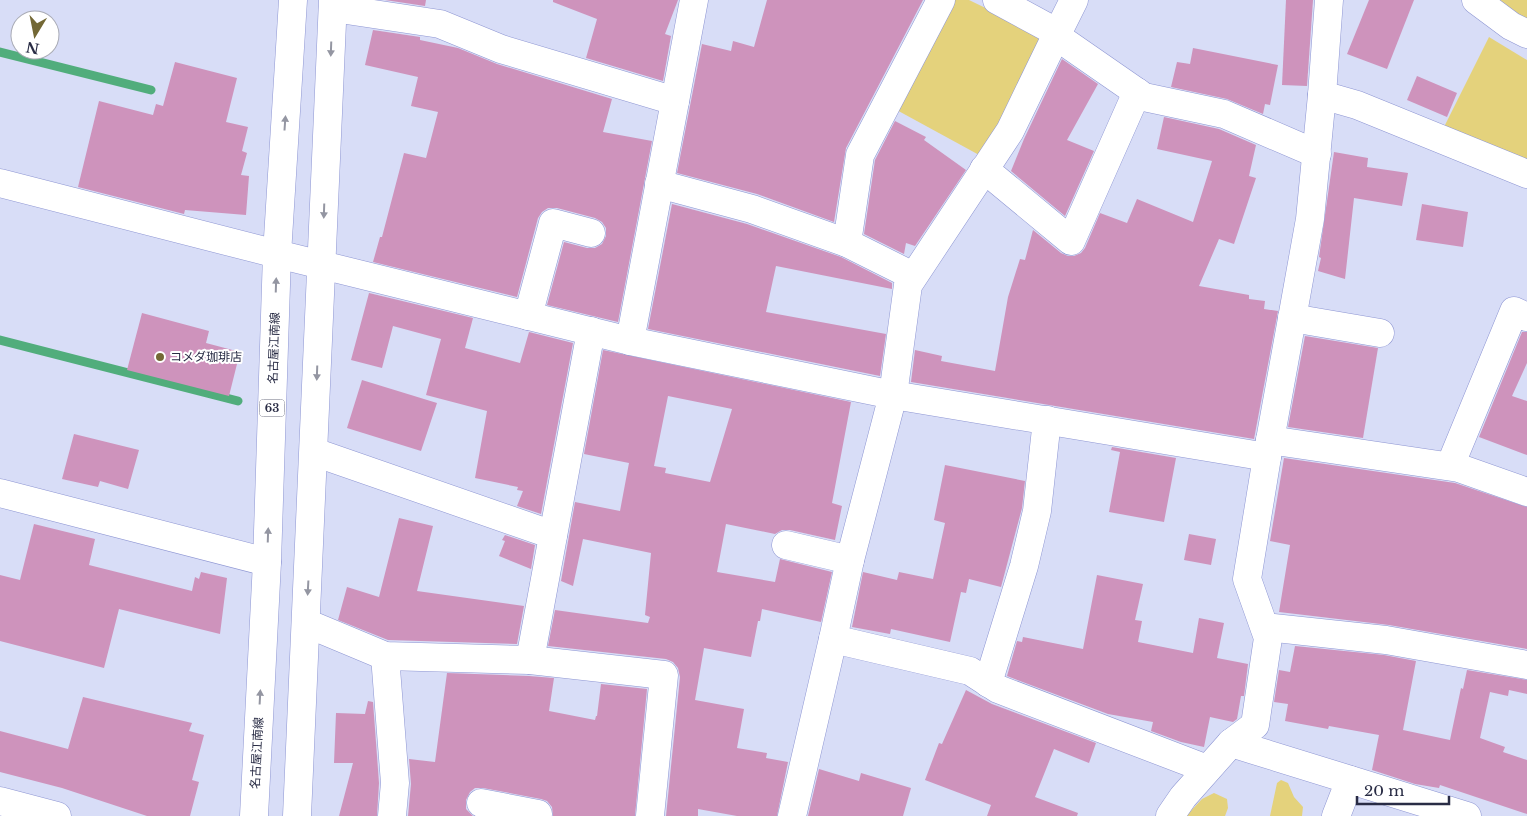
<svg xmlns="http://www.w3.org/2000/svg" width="1527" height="816" font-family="'Libre Baskerville','Noto Sans JP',serif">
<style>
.green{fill:#e4d27c}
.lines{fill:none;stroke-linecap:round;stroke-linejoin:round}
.stream{stroke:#51ad7c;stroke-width:9}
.building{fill:#ce93bc;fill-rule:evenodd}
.minor-casing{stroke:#8e96d3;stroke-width:29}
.major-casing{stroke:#8e96d3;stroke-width:29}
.minor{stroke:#fff;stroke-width:28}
.major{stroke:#fff;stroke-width:28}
.oneway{fill:#9496a2}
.poi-dot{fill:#736835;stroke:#fff;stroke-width:2}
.labels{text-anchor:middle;stroke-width:4;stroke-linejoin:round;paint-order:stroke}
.shield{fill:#fff;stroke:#696b7d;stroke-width:1}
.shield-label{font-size:11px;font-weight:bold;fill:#292c45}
.street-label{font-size:12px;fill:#292c45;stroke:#fff}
.poi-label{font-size:12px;fill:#292c45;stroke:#fff;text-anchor:start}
</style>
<rect width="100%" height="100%" fill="#d8ddf7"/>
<g class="green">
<path d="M950 0H969L1041 35 1043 52 981 156 893 108Z"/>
<path d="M1496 0H1527V20Z"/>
<path d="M1489 37 1527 60V163L1443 129Z"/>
<path d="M1281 780 1288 783 1294 797 1303 807 1302 816H1270L1277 783Z"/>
<path d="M1214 793 1227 799 1228 808 1225 816H1186L1202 799Z"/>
</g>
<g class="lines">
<g class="stream">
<path d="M0 52 151 90"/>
<path d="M0 340 238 401"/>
</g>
</g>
<g class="building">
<path d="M385 0H426L425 6Z"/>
<path d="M553 0H678L665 34 671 36 663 81 586 58 597 19 553 2Z"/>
<path d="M767 0H923L846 148 834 222 757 194 677 173 702 44 731 51 733 41 754 47Z"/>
<path d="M1286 0H1313L1307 86 1282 85Z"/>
<path d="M1369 0H1414L1387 69 1347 54Z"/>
<path d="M373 30 420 37V40L458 48 497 64 612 99 603 132 652 141 618 322 547 305 564 242 587 248H595L602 244 606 236V228L602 222 595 218 557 208H548L542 212 538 218 517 297 373 262 380 237H382L404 153 426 158 438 112 411 106 418 77 365 65Z"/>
<path d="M1193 48 1278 65 1270 105 1265 104 1263 114 1227 99 1171 87 1177 62 1190 64Z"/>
<path d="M1062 59 1098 84 1067 140 1094 151 1065 216 1011 171 1024 139Z"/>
<path d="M175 62 237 78 226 122 248 127 242 151 247 153 241 175 249 176 246 215 185 210 184 214 78 187 99 101 153 115 156 104 163 106Z"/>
<path d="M1417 76 1457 93 1447 117 1407 100Z"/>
<path d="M1164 117 1219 129 1256 145 1249 176 1256 178 1234 244 1219 239 1199 286 1249 295V299L1265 301 1264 309 1278 311 1254 439 911 382 915 350 942 356 941 361 995 371 1008 297 1020 259 1025 260 1033 230 1061 253 1068 256H1074L1081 253 1085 248 1100 213 1127 223 1137 199 1193 222 1212 161 1157 149Z"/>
<path d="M895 121 926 137 924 140 966 170 915 246 906 243 904 254 864 234 875 160Z"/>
<path d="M1334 152 1368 158 1367 167 1408 173 1402 206 1354 198 1345 279 1318 271 1321 258 1319 257Z"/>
<path d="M672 204 747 224 841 257 892 283V289L776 266 766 312 886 334 880 376 648 329Z"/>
<path d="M1422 204 1468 212 1463 247 1416 240Z"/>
<path d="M369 293 473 318 465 348 520 363 529 332 573 343 541 514 517 506 523 491 517 490 518 487 475 478 487 411 426 395 441 339 393 326 382 368 351 360Z"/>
<path d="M142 313 209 331 206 343 240 352 229 396 127 370Z"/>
<path d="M1522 332H1527V363L1512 396 1527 401V455L1479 437Z"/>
<path d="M1305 336 1378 348 1363 438 1288 427Z"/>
<path d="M603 350 851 402 832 503 842 506 835 540 790 530H782L775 534 726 524 717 572 775 582 780 559 832 572 821 622 762 609 760 621H758L751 657 704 648 695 700 744 709 737 748 767 753 766 758 788 762 777 816H737L698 809V816H666L680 677 678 668 673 662 666 659 548 646 555 610 648 623 650 617 645 615 651 553 583 539 573 586 561 581 575 502 620 511 629 463 584 454ZM668 396 732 409 710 482 665 473 666 468 654 466Z"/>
<path d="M362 380 437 403 421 451 347 428Z"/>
<path d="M74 434 139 450 128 489 100 481 98 487 62 479Z"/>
<path d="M1112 447 1176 458 1164 522 1109 512 1120 452 1111 450Z"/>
<path d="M1284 458 1455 483 1527 507V649L1389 625 1279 612 1290 545 1270 541Z"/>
<path d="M945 465 1025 481 1022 508 1001 587 969 579 966 593 961 592 950 642 891 629 890 634 852 627 863 572 897 580 899 572 933 579 945 523 934 520Z"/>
<path d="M399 518 433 526 417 591 524 606 517 644 388 640 338 620 347 587 379 597Z"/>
<path d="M34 524 95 539 89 565 192 591 195 577 199 579 201 572 227 578 220 634 119 609 104 668 0 641V575L20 580Z"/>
<path d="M1189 534 1216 539 1211 565 1184 560Z"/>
<path d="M505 535 535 545 531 569 499 556 505 541 502 540Z"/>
<path d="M1097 575 1143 584 1135 620 1142 621 1138 642 1193 653 1199 618 1224 623 1217 658 1248 664 1244 696H1241L1237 719 1233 722 1210 717 1204 747 1181 742 1151 731 1153 722 1108 714 1007 676 1017 641 1022 642 1023 637 1083 649Z"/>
<path d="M1295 646 1384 655 1416 661 1403 730 1450 740 1461 688 1463 689 1467 670 1527 680V694L1509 690 1508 696 1490 692 1480 738 1505 747 1503 752 1527 760V814L1440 785 1439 788 1415 784 1372 770 1379 735 1329 726 1328 729 1285 721 1288 704 1274 702 1279 670 1290 672Z"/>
<path d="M447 673 529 676 554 678 549 711 595 720 596 716H597L601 684 647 689 635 816H553L552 807 547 801 541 799 483 788H475L470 792 466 800V809L473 816H408L411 784 409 759 435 762Z"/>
<path d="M966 690 992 704 1096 743 1089 763 1054 749 1035 797 1078 813 1077 816H987L991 805 925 780 939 743 942 744Z"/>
<path d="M83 697 192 723 189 731 204 735 192 780 199 782 190 816H147L62 788 0 772V731L68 749Z"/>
<path d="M368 701 373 702 379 783 377 816H339L353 763H334L336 713 365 714Z"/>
<path d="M819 769 859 781 861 773 911 788 903 816H808Z"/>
</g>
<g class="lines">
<defs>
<g id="minor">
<path d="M997 0 1058 33"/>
<path d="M1074 0 1056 36 1144 97 1224 114 1317 154"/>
<path d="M1476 0 1511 26 1527 34"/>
<path d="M333 8 440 24 501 49 675 101"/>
<path d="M1056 36 1010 131 908 285 893 395 850 560 833 639 970 671 998 689 1207 769"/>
<path d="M1322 95 1357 105 1527 174"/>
<path d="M984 169 1071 241 1137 92"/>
<path d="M0 183 277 254 630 341 893 395 1267 457"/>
<path d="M659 184 752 209 847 243 913 276"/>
<path d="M847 243 860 155 941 0"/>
<path d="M528 316 553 223 591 233"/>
<path d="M1292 318 1380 333"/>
<path d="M591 331 530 660 664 675 650 816"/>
<path d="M630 341 694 0"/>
<path d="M1270 440 1459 468 1527 492"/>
<path d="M314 452 553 535"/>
<path d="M1450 466 1514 311 1527 317"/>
<path d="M0 493 267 562"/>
<path d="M786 545 850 560"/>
<path d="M306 623 385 656 530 660"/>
<path d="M1265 627 1386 640 1527 665"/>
<path d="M385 656 395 783 392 816"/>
<path d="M988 683 1024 566 1037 511 1047 420"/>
<path d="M1231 743 1467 816"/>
<path d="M0 801 57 816"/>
<path d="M481 803 538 814 537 816"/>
<path d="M792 816 833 639"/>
<path d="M1170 816 1183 797 1231 743 1255 725 1268 638 1247 579 1267 457 1310 219 1322 95 1329 0"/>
<path d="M1336 816 1350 780"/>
</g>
<g id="major">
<path d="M254 816 267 562 277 254 293 0"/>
<path d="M297 816 333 0"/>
</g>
</defs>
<use href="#minor" class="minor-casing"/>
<use href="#major" class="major-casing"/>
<use href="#minor" class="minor"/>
<use href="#major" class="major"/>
</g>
<defs><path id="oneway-solid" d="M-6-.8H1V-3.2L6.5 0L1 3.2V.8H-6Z" transform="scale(1.25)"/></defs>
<g class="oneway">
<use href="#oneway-solid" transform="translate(331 49) rotate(92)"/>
<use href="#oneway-solid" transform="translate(285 123) rotate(-86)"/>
<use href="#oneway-solid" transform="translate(324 211) rotate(92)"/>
<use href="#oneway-solid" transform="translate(276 285) rotate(-88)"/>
<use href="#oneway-solid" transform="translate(317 373) rotate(92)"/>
<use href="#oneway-solid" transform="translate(268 535) rotate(-88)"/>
<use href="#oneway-solid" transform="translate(308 588) rotate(93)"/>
<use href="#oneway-solid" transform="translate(260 697) rotate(-87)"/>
</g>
<circle class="poi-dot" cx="160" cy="357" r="5"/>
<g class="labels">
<rect class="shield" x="259.5" y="399.5" width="25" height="17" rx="4"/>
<g class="shield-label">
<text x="272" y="412">63</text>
</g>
<g class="street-label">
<text transform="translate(274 348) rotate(-88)" y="4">名古屋江南線</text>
<text transform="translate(257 753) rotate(-87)" y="4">名古屋江南線</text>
</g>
<g class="poi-label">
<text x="170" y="361">コメダ珈琲店</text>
</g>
</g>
<g transform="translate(35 35) rotate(190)"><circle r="24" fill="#ffffff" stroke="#a9abb5"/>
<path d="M0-4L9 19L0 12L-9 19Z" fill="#736835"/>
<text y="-8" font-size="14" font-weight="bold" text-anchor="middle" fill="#292c45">N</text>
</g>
<path d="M1357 796v8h92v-8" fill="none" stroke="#292c45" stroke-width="2.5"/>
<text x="1364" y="796" font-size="15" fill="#292c45" stroke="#ffffff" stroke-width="4" paint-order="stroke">20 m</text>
</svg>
